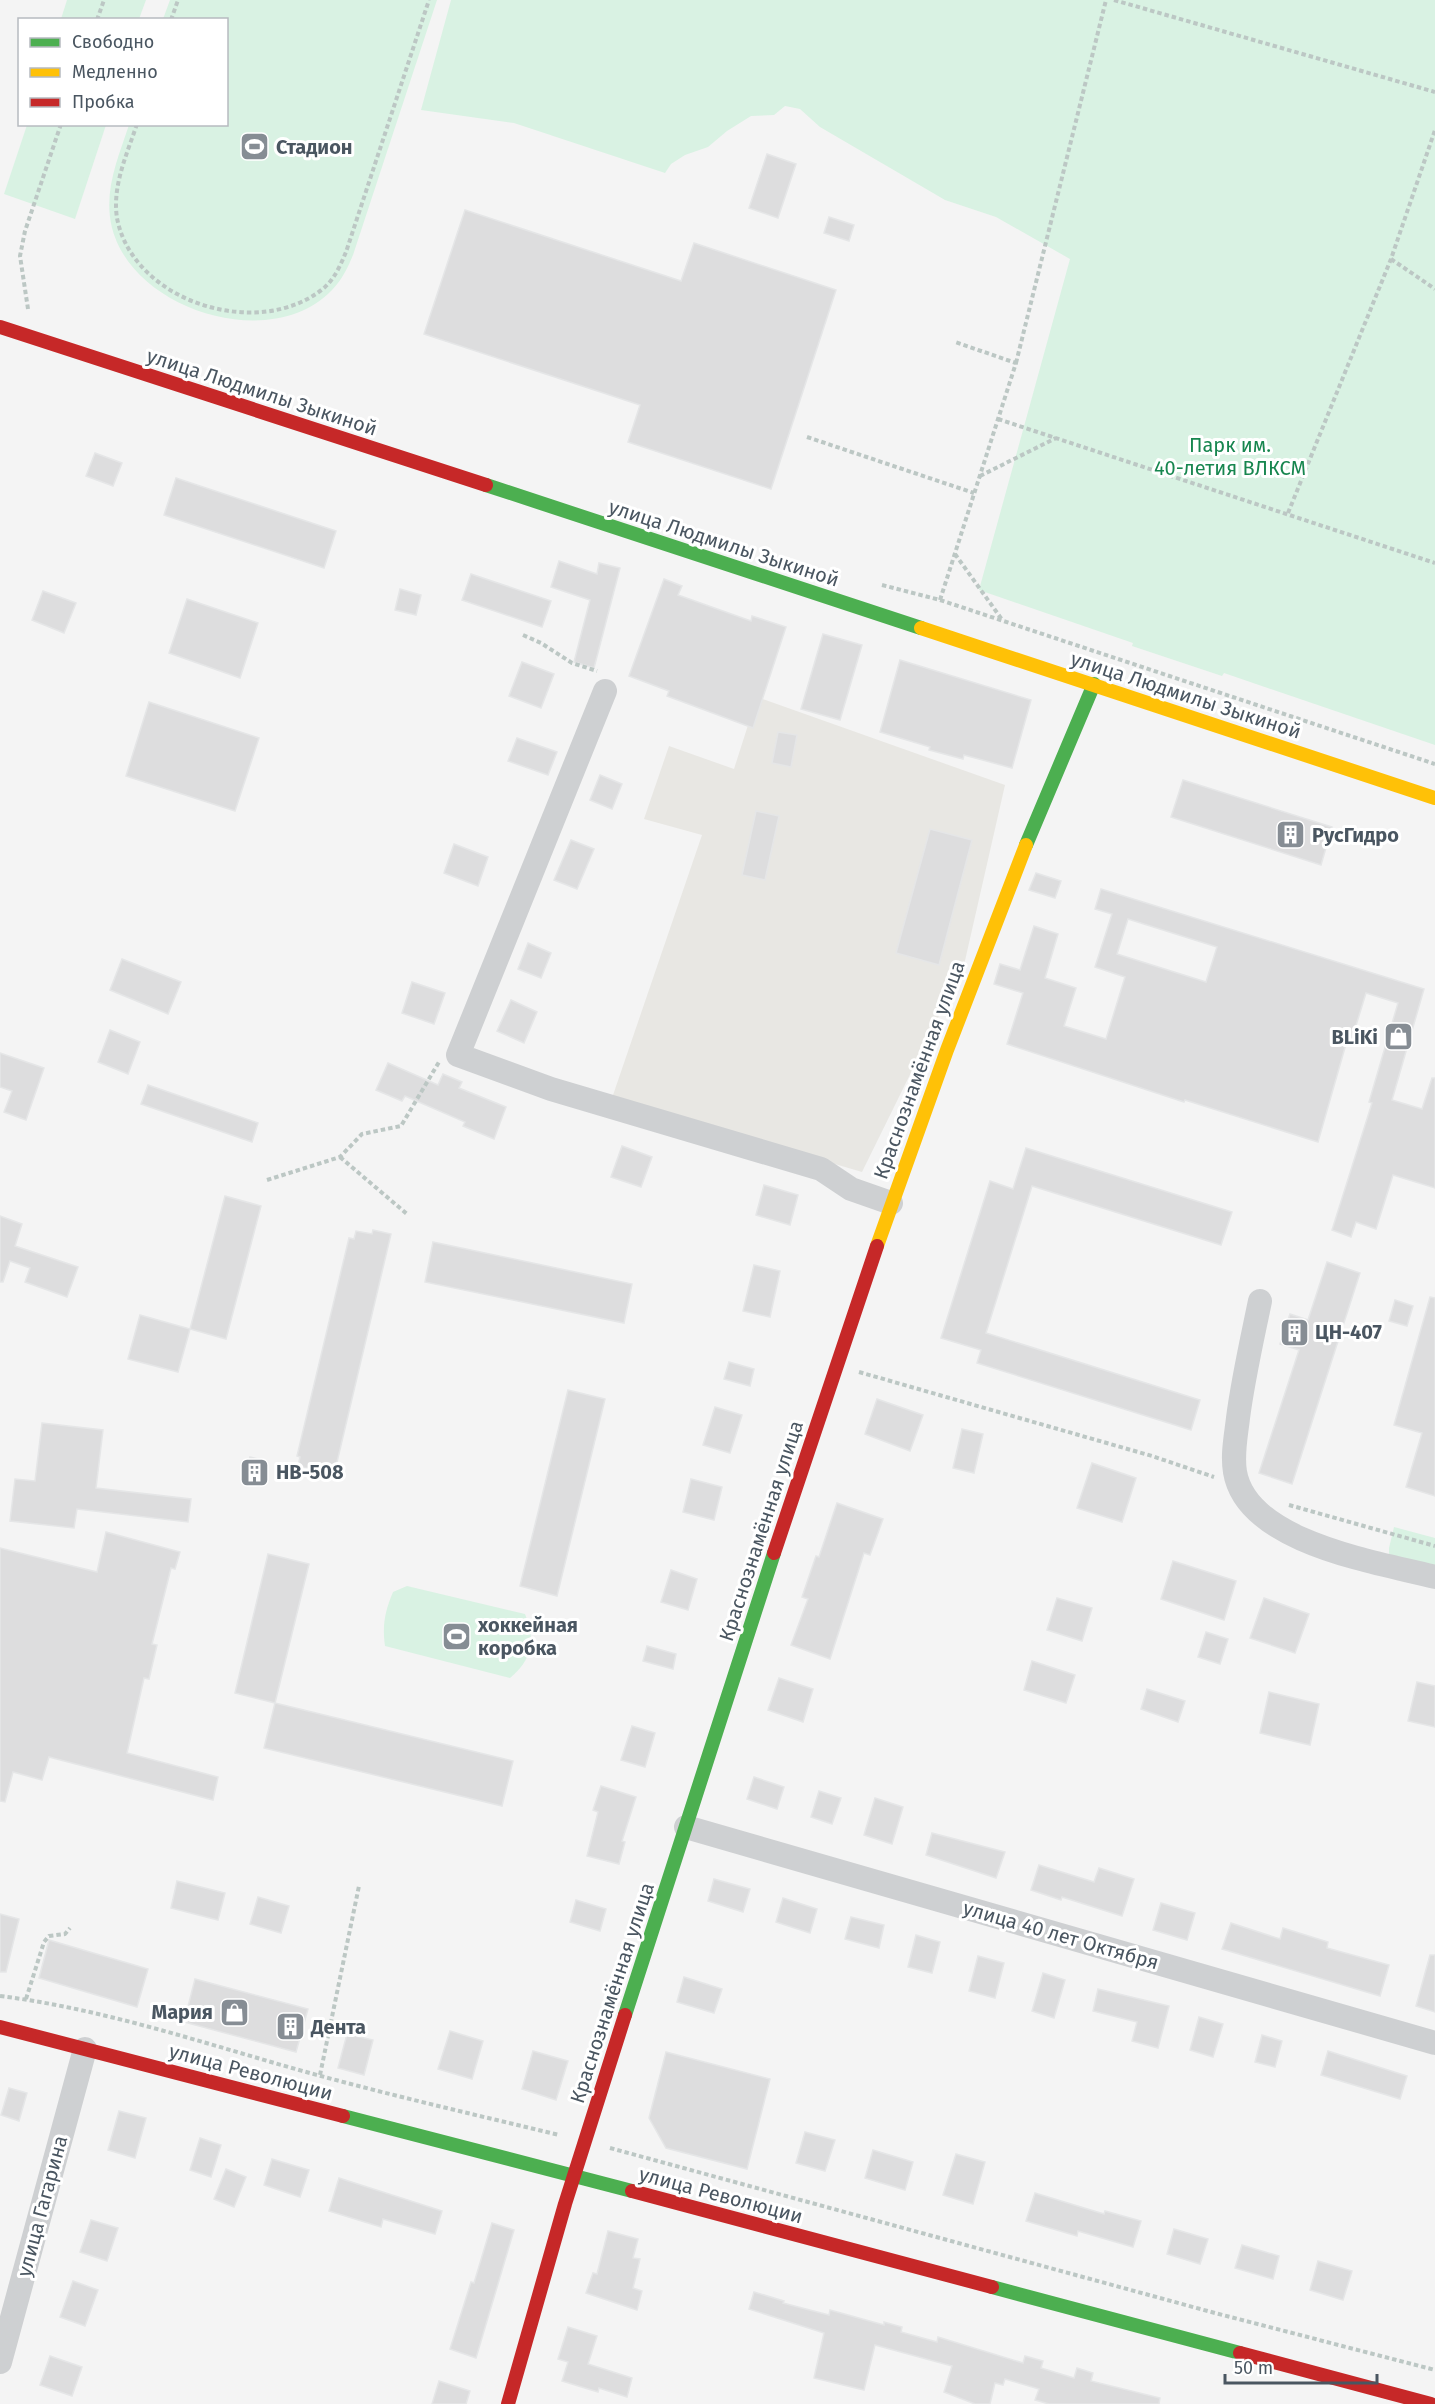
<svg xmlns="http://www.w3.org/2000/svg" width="1435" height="2404" font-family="'Fira Sans',sans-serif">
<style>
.commercial{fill:#e8e7e3}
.green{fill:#d9f2e3}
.building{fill:#ddddde;stroke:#e5e6e7;stroke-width:1.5;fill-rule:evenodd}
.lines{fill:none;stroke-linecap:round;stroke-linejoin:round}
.path{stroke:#bcc7c4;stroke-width:4;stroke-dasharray:4.5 3;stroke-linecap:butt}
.street{stroke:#ced0d2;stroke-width:24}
.fast{stroke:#4caf50;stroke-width:14}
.slow{stroke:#ffc107;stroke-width:14}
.jam{stroke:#c62828;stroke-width:14}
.labels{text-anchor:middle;stroke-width:6;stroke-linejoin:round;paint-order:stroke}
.poi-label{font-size:20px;font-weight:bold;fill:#4a5661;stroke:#fff;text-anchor:start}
.street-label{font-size:20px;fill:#4a5661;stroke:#fff}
.park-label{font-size:20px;fill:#17864f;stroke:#fff}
</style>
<rect width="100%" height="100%" fill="#f4f4f4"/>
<path class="commercial" d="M757 697 1005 785 964 965 862 1172 612 1098 702 835 644 819 669 746 734 769Z"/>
<g class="green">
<path d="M67 0H146L139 19H61Z"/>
<path d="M170 0H437L353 255C348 267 342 280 332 290 270 356 121 307 110 217 106 185 119 155 129 125L226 124V20L163 19Z"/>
<path d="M451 0H1435V745L1224 673 1222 676 1132 646 1133 643 979 590 1070 259 996 217 945 200 820 127 800 109 785 106 774 115 751 116 727 131 708 147 685 155 671 164 665 173 514 123 421 110Z"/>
<path d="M27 125H106L75 219 4 194Z"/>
<path d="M1394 1527 1435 1538V1574L1389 1558V1548Z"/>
<path d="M407 1586 525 1614C536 1640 532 1660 510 1678L385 1646C382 1625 385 1611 393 1592Z"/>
</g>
<g class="building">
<path d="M767 154 796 164 778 218 749 208Z"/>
<path d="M465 210 681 281 694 243 836 290 771 489 628 442 640 405 424 334Z"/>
<path d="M829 217 854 225 849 241 824 233Z"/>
<path d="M95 453 122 463 113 486 86 476Z"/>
<path d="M176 478 336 531 324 568 164 515Z"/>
<path d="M559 561 597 574 599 563 620 568 594 668 574 662 590 600 551 587Z"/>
<path d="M471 574 551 601 542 627 462 600Z"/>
<path d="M664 579 682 586 678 595 751 621 752 616 786 627 753 728 667 696 669 691 629 676Z"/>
<path d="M400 589 421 595 416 615 395 610Z"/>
<path d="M43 591 76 603 64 633 32 620Z"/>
<path d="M187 599 258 623 240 678 169 653Z"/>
<path d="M823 634 862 645 840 720 801 709Z"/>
<path d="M900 660 1031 700 1012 768 964 755 963 759 929 750 930 747 880 732Z"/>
<path d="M522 662 554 674 541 708 509 696Z"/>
<path d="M149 702 259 738 235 811 126 776Z"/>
<path d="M778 732 797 735 791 767 772 763Z"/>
<path d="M517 738 557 752 548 775 508 761Z"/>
<path d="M600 775 622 784 612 809 590 800Z"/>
<path d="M1183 780 1332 827 1321 865 1171 817Z"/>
<path d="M756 811 779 816 765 880 742 875Z"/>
<path d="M930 829 972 840 939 965 896 953Z"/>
<path d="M571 840 594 849 577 889 554 880Z"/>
<path d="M454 844 488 857 478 886 444 873Z"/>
<path d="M1036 873 1061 881 1055 898 1029 890Z"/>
<path d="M1101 889 1424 989 1392 1100 1422 1109 1432 1078H1435V1188L1393 1175 1376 1229 1356 1222 1351 1237 1332 1230 1372 1103 1369 1102 1398 1003 1366 993 1350 1045 1346 1044 1318 1142 1185 1100 1184 1102 1007 1044 1023 993 994 984 1000 964 1020 970 1034 926 1058 934 1045 978 1076 988 1064 1026 1106 1039 1125 977 1095 967 1112 914 1095 909ZM1128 919 1217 947 1206 982 1117 954Z"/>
<path d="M528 943 551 953 541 978 518 969Z"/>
<path d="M122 959 181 982 168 1014 110 990Z"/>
<path d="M412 982 445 993 434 1024 402 1013Z"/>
<path d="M511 1000 537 1012 524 1043 497 1031Z"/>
<path d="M110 1030 140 1042 128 1074 98 1062Z"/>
<path d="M0 1053 44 1068 26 1120 4 1112 12 1091 0 1087Z"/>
<path d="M388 1063 438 1085 443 1074 462 1082 459 1088 506 1107 494 1139 463 1126 465 1122 405 1096 402 1101 376 1090Z"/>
<path d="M148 1085 258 1123 252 1142 141 1104Z"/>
<path d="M622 1146 652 1157 641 1187 611 1177Z"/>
<path d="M1026 1148 1232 1212 1221 1245 1032 1186 986 1333 1200 1400 1191 1430 977 1363 981 1350 941 1338 990 1181 1013 1189Z"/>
<path d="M764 1185 798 1195 790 1225 756 1215Z"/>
<path d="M225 1196 261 1206 226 1339 190 1329Z"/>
<path d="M0 1216 22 1224 15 1246 78 1267 67 1297 25 1282 30 1268 10 1261 3 1282H0Z"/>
<path d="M373 1230 391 1234 333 1479 314 1474 315 1470 298 1466 300 1457 297 1456 349 1238 354 1239 356 1231 372 1234Z"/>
<path d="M433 1242 632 1284 624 1323 425 1282Z"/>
<path d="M1327 1262 1360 1273 1292 1484 1259 1473 1299 1350 1280 1344 1290 1314 1308 1320Z"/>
<path d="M754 1265 780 1271 770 1317 743 1311Z"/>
<path d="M1430 1297 1435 1298V1496L1406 1487 1422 1433 1394 1425Z"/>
<path d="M1395 1300 1413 1306 1407 1326 1389 1321Z"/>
<path d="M140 1315 190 1329 178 1372 128 1359Z"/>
<path d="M729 1362 754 1369 750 1386 724 1379Z"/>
<path d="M568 1390 605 1399 557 1596 520 1586Z"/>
<path d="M877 1399 923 1415 910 1451 865 1434Z"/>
<path d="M715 1407 742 1415 730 1453 703 1445Z"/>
<path d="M42 1423 103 1430 96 1488 191 1499 188 1522 77 1509 74 1528 10 1521 15 1479 35 1481Z"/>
<path d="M962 1429 983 1434 974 1473 953 1468Z"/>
<path d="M250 1457 266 1461 259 1486 243 1482Z"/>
<path d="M1092 1463 1136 1478 1122 1522 1077 1508Z"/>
<path d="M691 1479 722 1487 714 1520 683 1512Z"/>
<path d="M837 1503 883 1519 870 1555 864 1553 830 1659 791 1645 808 1599 802 1597 816 1556 819 1557Z"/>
<path d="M106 1532 180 1552 175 1569 171 1568 152 1644 157 1645 149 1679 144 1678 127 1753 218 1777 213 1800 49 1757 42 1780 13 1772 5 1802 0 1801V1548L97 1572Z"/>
<path d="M268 1554 309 1564 275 1703 235 1693Z"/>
<path d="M1173 1561 1236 1581 1224 1620 1161 1599Z"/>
<path d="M671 1570 697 1579 688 1610 661 1602Z"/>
<path d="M1057 1598 1092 1608 1082 1641 1047 1630Z"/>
<path d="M1264 1598 1309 1614 1295 1653 1250 1638Z"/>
<path d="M1206 1632 1228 1639 1220 1664 1198 1657Z"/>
<path d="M647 1646 676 1654 673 1669 643 1661Z"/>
<path d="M1032 1661 1075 1675 1066 1703 1024 1690Z"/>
<path d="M779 1678 813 1689 803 1722 768 1710Z"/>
<path d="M1417 1682 1435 1686V1727L1408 1721Z"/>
<path d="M1147 1689 1185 1701 1178 1722 1141 1709Z"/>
<path d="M1269 1692 1319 1704 1310 1745 1260 1733Z"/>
<path d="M275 1703 513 1761 502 1806 264 1748Z"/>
<path d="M632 1726 655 1733 645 1767 621 1760Z"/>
<path d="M754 1777 784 1787 777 1809 747 1799Z"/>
<path d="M601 1786 636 1797 622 1841 625 1842 619 1864 587 1856 598 1812 593 1810Z"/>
<path d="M819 1791 841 1798 832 1824 811 1817Z"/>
<path d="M875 1798 903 1807 892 1844 864 1835Z"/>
<path d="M932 1833 1005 1852 996 1878 926 1855Z"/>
<path d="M1039 1865 1094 1882 1099 1868 1134 1879 1122 1916 1062 1897 1061 1900 1031 1890Z"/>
<path d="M714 1879 750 1889 743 1912 708 1901Z"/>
<path d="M177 1881 225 1893 218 1920 171 1908Z"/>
<path d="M258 1897 289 1906 281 1933 250 1924Z"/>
<path d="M783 1898 817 1909 810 1933 776 1922Z"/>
<path d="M576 1900 606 1909 600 1931 570 1922Z"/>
<path d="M1161 1903 1195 1913 1187 1940 1153 1930Z"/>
<path d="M0 1914 19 1919 6 1972H0Z"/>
<path d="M851 1917 884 1925 879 1948 845 1939Z"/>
<path d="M1231 1923 1280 1939 1283 1928 1328 1942 1327 1948 1389 1965 1380 1996 1222 1949Z"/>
<path d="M916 1935 940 1942 932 1973 908 1967Z"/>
<path d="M49 1940 148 1969 137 2007 39 1978Z"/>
<path d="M1430 1955H1435V2012L1416 2006Z"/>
<path d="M978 1956 1004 1963 995 1998 969 1991Z"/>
<path d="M1043 1973 1065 1980 1054 2018 1032 2011Z"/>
<path d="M684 1977 722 1989 714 2013 677 2002Z"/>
<path d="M195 1979 308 2009 296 2052 184 2022Z"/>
<path d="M1098 1989 1169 2006 1158 2048 1132 2041 1137 2022 1093 2011Z"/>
<path d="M1199 2017 1223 2024 1213 2057 1190 2050Z"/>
<path d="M450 2031 483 2041 472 2079 438 2069Z"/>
<path d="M347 2034 373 2040 364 2075 338 2068Z"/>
<path d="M1262 2035 1282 2041 1275 2067 1255 2062Z"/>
<path d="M533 2051 568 2061 556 2100 522 2089Z"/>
<path d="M1328 2051 1407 2076 1400 2099 1321 2075Z"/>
<path d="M666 2052 770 2079 747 2169 666 2148 649 2118Z"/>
<path d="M9 2088 27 2093 19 2121 1 2115Z"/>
<path d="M119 2111 146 2118 135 2158 108 2150Z"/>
<path d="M805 2132 835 2140 825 2171 796 2163Z"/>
<path d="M200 2138 221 2145 211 2177 190 2170Z"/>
<path d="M873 2150 913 2162 905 2190 865 2178Z"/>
<path d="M956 2154 985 2162 973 2204 943 2195Z"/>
<path d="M272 2159 309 2170 300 2197 264 2185Z"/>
<path d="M226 2169 246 2177 234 2207 214 2199Z"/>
<path d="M339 2178 442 2211 435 2234 383 2219 381 2227 329 2211Z"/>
<path d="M1035 2193 1104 2214 1105 2211 1141 2221 1133 2247 1078 2231 1077 2236 1026 2221Z"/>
<path d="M91 2220 118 2228 107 2261 80 2252Z"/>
<path d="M492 2223 514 2230 476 2358 450 2349 471 2282 474 2283Z"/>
<path d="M1174 2229 1208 2239 1200 2264 1167 2254Z"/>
<path d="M608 2231 638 2239 633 2258 640 2259 633 2288 642 2291 637 2310 586 2293 593 2273 597 2274Z"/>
<path d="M1242 2245 1279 2256 1273 2279 1235 2268Z"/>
<path d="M1318 2261 1352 2271 1343 2300 1310 2290Z"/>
<path d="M73 2281 98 2290 85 2326 60 2317Z"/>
<path d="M754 2292 784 2301 783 2303 829 2315 830 2310 884 2325V2322L902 2327 901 2332 937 2342 938 2337 1023 2363 1025 2356 1043 2361 1041 2368 1074 2378 1077 2368 1093 2373 1091 2381 1160 2398 1159 2404H1049L1035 2400 1039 2389 1005 2379 1003 2385 995 2383 990 2404H975L944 2392 952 2366 875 2345 864 2390 814 2378 824 2333 749 2309Z"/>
<path d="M568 2327 597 2336 588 2364 632 2378 627 2397 599 2388 598 2392 562 2381 568 2362 558 2359Z"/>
<path d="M50 2356 82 2367 72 2396 40 2385Z"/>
<path d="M439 2381 470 2391 466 2404H432Z"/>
</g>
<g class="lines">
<g class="path">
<path d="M1114 0 1435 92"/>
<path d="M97 20 104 0"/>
<path d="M171 20 178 0"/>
<path d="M137 124C127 154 112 186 117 218 133 303 261 342 325 287 335 278 341 264 346 252L429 0"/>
<path d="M1391 259 1435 289"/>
<path d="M28 309 20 256 25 231 61 124"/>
<path d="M1016 363 1106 0"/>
<path d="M998 419 1435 563"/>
<path d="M807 437 974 493"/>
<path d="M980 476 1056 438"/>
<path d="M1288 513 1391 259 1435 130"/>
<path d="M955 554 1003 621"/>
<path d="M882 585 940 600 1435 764"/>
<path d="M940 600 1016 363 955 342"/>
<path d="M523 635 541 643 572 663 597 671"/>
<path d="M340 1157 407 1214"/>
<path d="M267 1180 340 1157 362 1134 401 1126 439 1062"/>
<path d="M859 1372 1152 1456 1214 1477"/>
<path d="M1289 1505 1435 1546"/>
<path d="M0 1996C103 2009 200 2042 299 2070 385 2094 472 2114 559 2135"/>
<path d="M26 1999 44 1942 49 1936 65 1934 70 1928"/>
<path d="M320 2075 359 1886"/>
<path d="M610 2148 1215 2313 1435 2370"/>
</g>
<g class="street">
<path d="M605 691 458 1055 551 1089 821 1169 851 1189 891 1203"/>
<path d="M1260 1301C1252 1340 1243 1379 1238 1418 1236 1436 1232 1454 1235 1472 1247 1543 1377 1562 1435 1577"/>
<path d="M686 1827 1435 2043"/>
<path d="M0 2362 85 2049"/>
</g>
<g class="fast">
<path d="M486 485 921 628"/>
<path d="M1026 845 1094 684"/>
<path d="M625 2015 774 1553"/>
<path d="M343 2116 632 2191"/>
<path d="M992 2287 1240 2353"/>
</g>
<g class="slow">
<path d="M921 628 1435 798"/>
<path d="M877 1246 947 1050 1026 845"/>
</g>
<g class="jam">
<path d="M0 327 486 485"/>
<path d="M774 1553 877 1246"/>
<path d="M0 2027 343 2116"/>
<path d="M632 2191 992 2287"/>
<path d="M1240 2353 1431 2404"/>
<path d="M508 2404 565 2204 625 2015"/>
</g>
</g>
<defs>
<symbol id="stadium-square" viewBox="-11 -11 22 22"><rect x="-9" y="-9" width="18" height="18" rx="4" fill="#868d94" stroke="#fff"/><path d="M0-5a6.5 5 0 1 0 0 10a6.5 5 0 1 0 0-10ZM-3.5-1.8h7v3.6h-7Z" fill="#fff"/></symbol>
<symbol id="building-square" viewBox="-11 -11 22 22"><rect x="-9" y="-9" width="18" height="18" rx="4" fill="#868d94" stroke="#fff"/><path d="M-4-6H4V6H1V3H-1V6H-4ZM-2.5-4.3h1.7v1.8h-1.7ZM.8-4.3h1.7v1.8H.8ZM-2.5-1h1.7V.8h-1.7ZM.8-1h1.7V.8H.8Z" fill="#fff"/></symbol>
<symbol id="shop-square" viewBox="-11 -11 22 22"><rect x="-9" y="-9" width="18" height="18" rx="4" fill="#868d94" stroke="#fff"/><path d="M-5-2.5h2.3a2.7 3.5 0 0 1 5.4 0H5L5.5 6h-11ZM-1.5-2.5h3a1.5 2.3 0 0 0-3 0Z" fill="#fff"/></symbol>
</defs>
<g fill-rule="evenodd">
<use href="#stadium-square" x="238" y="130" width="33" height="33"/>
<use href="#building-square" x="1274" y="818" width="33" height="33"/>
<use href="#shop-square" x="1382" y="1020" width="33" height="33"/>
<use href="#building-square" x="1278" y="1316" width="33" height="33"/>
<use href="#building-square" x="238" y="1456" width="33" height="33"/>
<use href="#stadium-square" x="440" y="1620" width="33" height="33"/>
<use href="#shop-square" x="218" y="1996" width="33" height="33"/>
<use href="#building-square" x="274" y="2010" width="33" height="33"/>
</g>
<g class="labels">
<g class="poi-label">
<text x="276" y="154">Стадион</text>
<text x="1312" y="842">РусГидро</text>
<text x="1378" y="1044" text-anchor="end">BLiKi</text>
<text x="1315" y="1339">ЦН-407</text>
<text x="276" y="1479">НВ-508</text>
<text x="478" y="1632">хоккейная<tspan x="478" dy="23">коробка</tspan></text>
<text x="213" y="2019" text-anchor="end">Мария</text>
<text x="311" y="2034">Дента</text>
</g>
<g class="street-label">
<text transform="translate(262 392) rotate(18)" y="7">улица Людмилы Зыкиной</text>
<text transform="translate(724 543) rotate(18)" y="7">улица Людмилы Зыкиной</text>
<text transform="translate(1186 695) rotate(18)" y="7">улица Людмилы Зыкиной</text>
<text transform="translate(919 1070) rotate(-70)" y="7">Краснознамённая улица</text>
<text transform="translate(761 1531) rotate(-72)" y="7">Краснознамённая улица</text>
<text transform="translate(1061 1935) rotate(16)" y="7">улица 40 лет Октября</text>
<text transform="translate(612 1993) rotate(-72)" y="7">Краснознамённая улица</text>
<text transform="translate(251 2072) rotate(15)" y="7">улица Революции</text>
<text transform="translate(721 2195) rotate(15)" y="7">улица Революции</text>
<text transform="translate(42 2206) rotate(-75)" y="7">улица Гагарина</text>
</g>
<g class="park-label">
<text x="1230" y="452">Парк им.<tspan x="1230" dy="23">40-летия ВЛКСМ</tspan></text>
</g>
</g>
<rect x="18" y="18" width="210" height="108" fill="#ffffff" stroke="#b7bbc0" stroke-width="1.5"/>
<rect x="30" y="38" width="30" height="9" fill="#4caf50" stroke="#b7bbc0" stroke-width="1.5"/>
<text x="72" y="48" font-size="18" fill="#4a5661">Свободно</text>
<rect x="30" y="68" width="30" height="9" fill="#ffc107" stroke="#b7bbc0" stroke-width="1.5"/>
<text x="72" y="78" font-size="18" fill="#4a5661">Медленно</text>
<rect x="30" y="98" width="30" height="9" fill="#c62828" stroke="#b7bbc0" stroke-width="1.5"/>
<text x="72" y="108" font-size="18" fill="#4a5661">Пробка</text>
<path d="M1225 2374v9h152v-9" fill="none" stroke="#4a5661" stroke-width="3"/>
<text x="1234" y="2374" font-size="18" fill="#4a5661" stroke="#ffffff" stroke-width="4.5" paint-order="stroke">50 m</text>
</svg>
